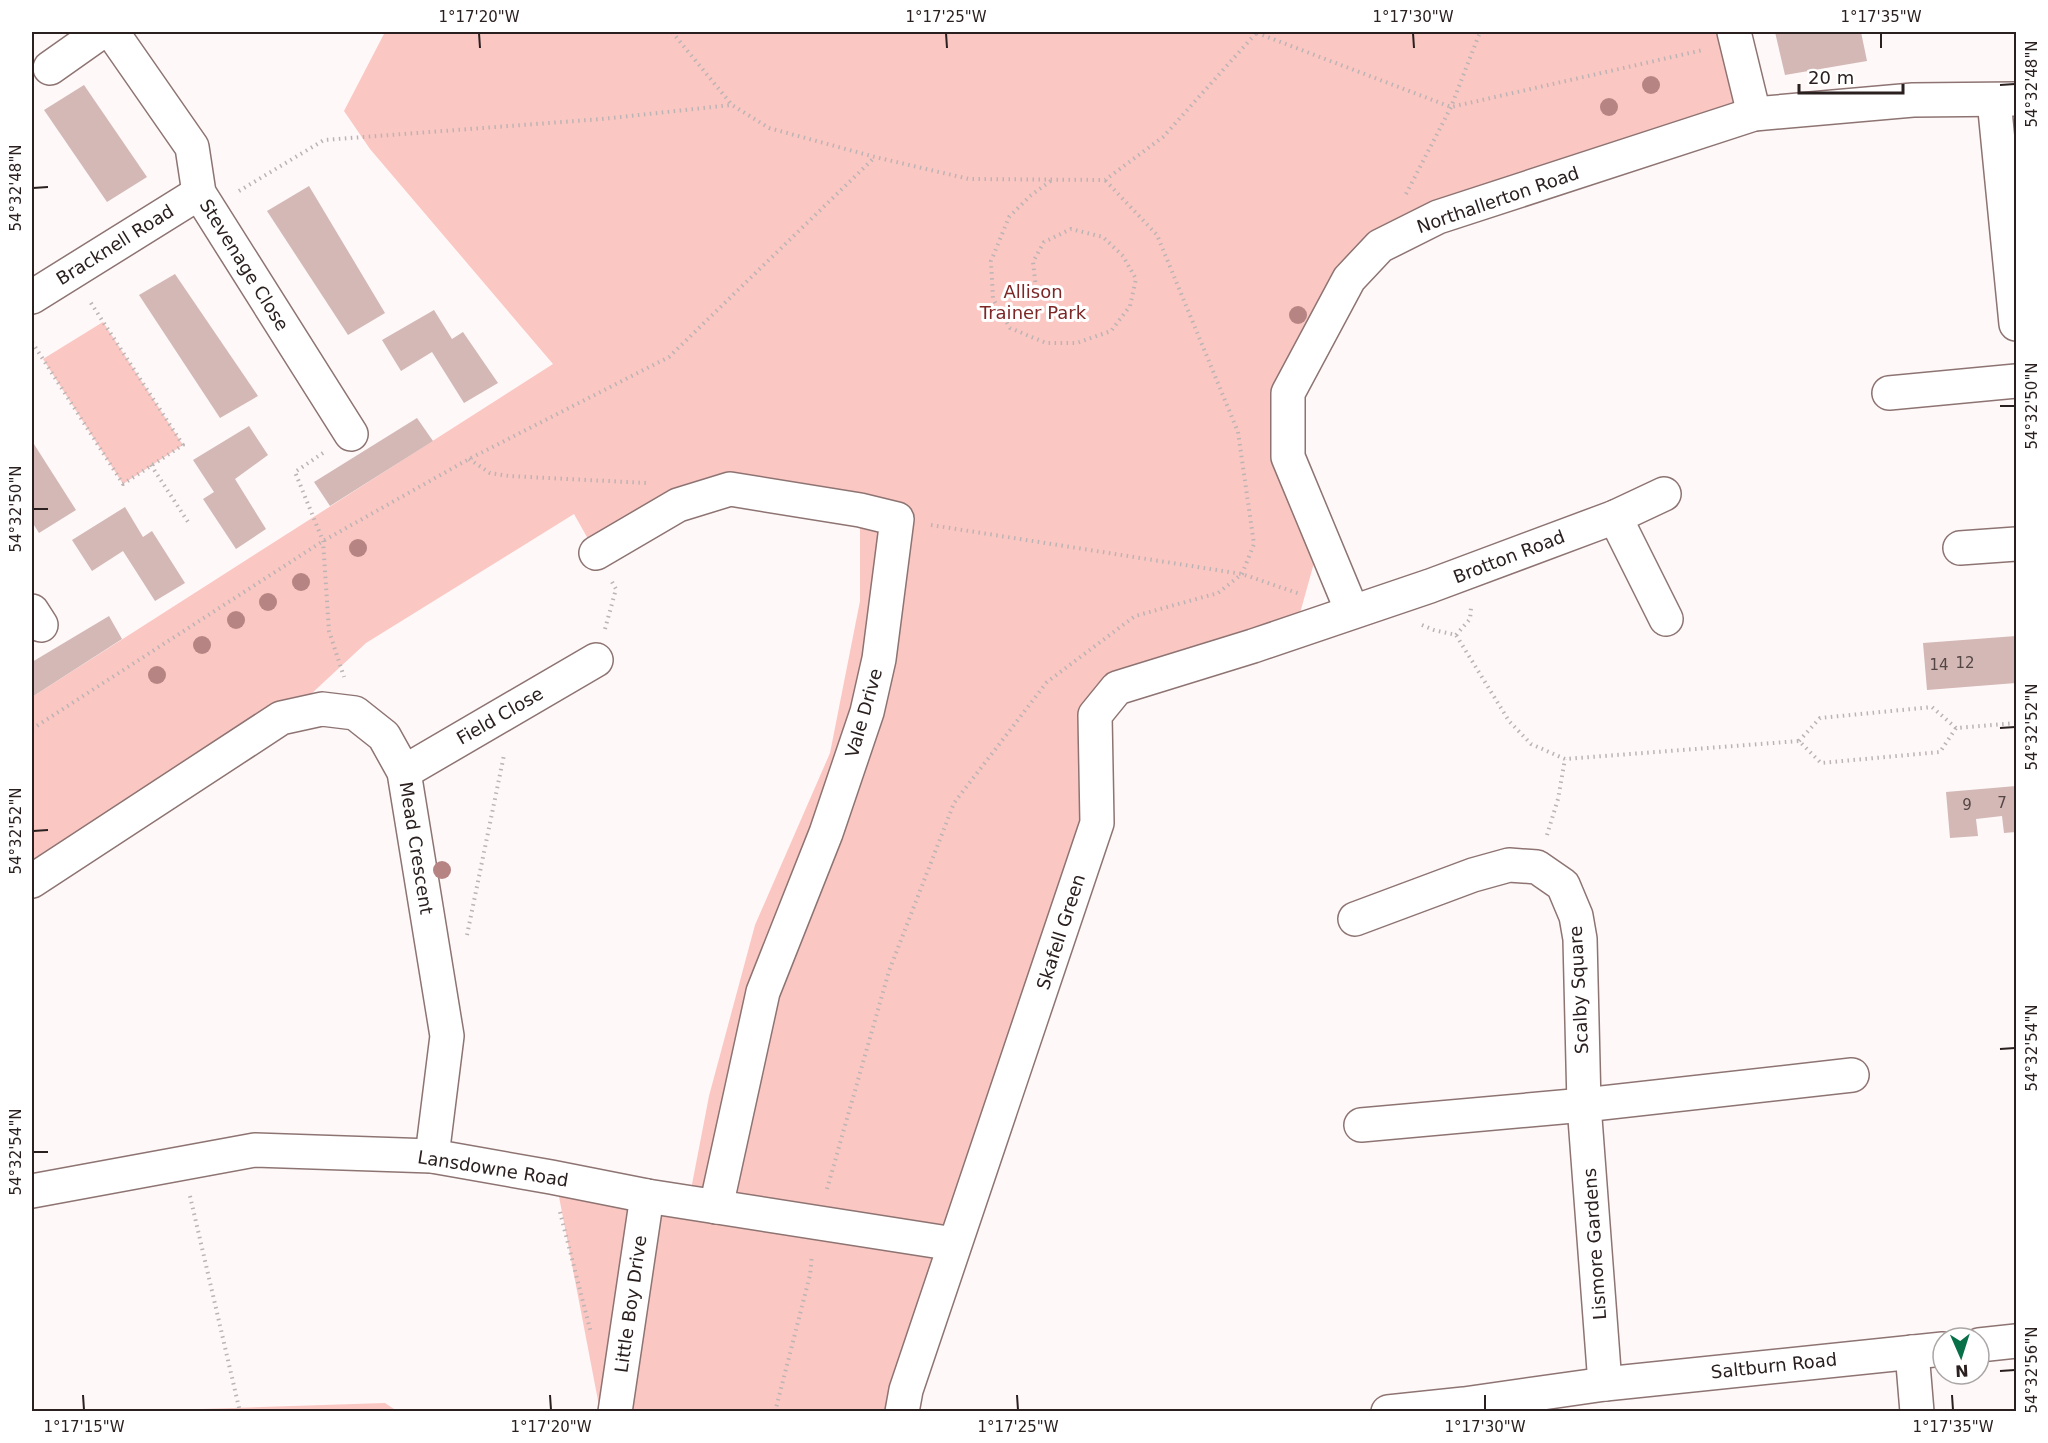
<svg xmlns="http://www.w3.org/2000/svg" width="2048" height="1443" font-family="'DejaVu Sans',sans-serif">
<style>
.green{fill:#fbc7c3}
.building{fill:#d3b8b6}
.lines{fill:none;stroke-linecap:round;stroke-linejoin:round}
.minor-casing{stroke:#8d7472;stroke-width:36}
.path{stroke:#bcb4b4;stroke-width:4;stroke-dasharray:1.5 4.5;stroke-linecap:butt}
.minor{stroke:#fff;stroke-width:33}
.tree{fill:#b78484}
.ticks{fill:none;stroke:#2a201f;stroke-width:2}
.labels{text-anchor:middle;stroke-width:6;stroke-linejoin:round;paint-order:stroke}
.number-label{font-size:15px;fill:#544645}
.street-label{font-size:18px;fill:#2a201f;stroke:#fff}
.park-label{font-size:18px;fill:#7d2626;stroke:#fff}
.neatline{fill:none;stroke:#2a201f;stroke-width:2}
.ticks-label{font-size:15px;text-anchor:middle;fill:#2a201f}
</style>
<rect width="100%" height="100%" fill="#fef8f8"/>
<g class="green">
<path d="M385 32H1735L1754 114 1380 246 1288 393 1321 538 1295 631 1095 715 1097 815 906 1411H600L556 1181 689 1200 709 1096 755 925 830 753 860 601V510L730 489 596 553 574 514 366 643 297 707 32 881V697L553 364 370 149 344 111Z"/>
<path d="M103 322 183 445 123 484 43 359Z"/>
<path d="M385 1403 397 1411H139Z"/>
</g>
<g class="building">
<path d="M1775 32H1861L1867 61 1785 75Z"/>
<path d="M84 85 147 177 107 202 44 110Z"/>
<path d="M309 186 385 313 348 335 267 211Z"/>
<path d="M175 274 258 396 220 418 139 295Z"/>
<path d="M434 310 452 339 463 332 498 383 464 403 432 352 401 371 382 340Z"/>
<path d="M417 418 433 441 330 506 314 482Z"/>
<path d="M249 426 268 455 235 479 266 529 236 549 203 499 214 492 193 460Z"/>
<path d="M32 441 76 510 39 533 32 522Z"/>
<path d="M125 507 143 537 152 531 185 583 155 601 123 551 92 571 72 540Z"/>
<path d="M109 616 122 639 32 697V662Z"/>
<path d="M2016 636V683L1927 690 1923 643Z"/>
<path d="M2016 786V832L2004 833 2002 816 1976 819 1978 836 1950 838 1946 792Z"/>
</g>
<g class="lines">
<defs>
<g id="minor">
<path d="M112 32 192 147 199 193 351 434"/>
<path d="M1734 32 1754 114"/>
<path d="M50 68 101 32"/>
<path d="M1994 100 2016 324"/>
<path d="M32 297 199 193"/>
<path d="M1889 393 2016 381"/>
<path d="M1615 517 1666 619"/>
<path d="M1960 548 2016 544"/>
<path d="M596 553 678 505 730 489 860 510 897 519 879 659 867 712 826 833 763 992 716 1207"/>
<path d="M32 611 41 625"/>
<path d="M1352 611 1288 457V393L1349 279 1380 246 1438 217 1754 114 1913 100 2016 99"/>
<path d="M404 772 596 660"/>
<path d="M32 881 281 718 322 709 355 713 384 736 404 772 447 1036 432 1156"/>
<path d="M1355 919 1473 875 1509 865 1537 867 1563 885 1576 916 1580 939 1584 1105 1605 1384"/>
<path d="M1361 1125 1584 1105 1852 1075"/>
<path d="M32 1191 255 1150 432 1156 551 1177 647 1196 954 1244"/>
<path d="M1979 1345 2016 1341"/>
<path d="M1912 1352 1917 1412"/>
<path d="M615 1412 647 1196"/>
<path d="M902 1412 906 1390 1097 823 1095 715 1117 688 1253 646 1430 586 1615 517 1664 494"/>
<path d="M1388 1412 1464 1404 1605 1384 1943 1349"/>
</g>
</defs>
<use href="#minor" class="minor-casing"/>
<g class="path">
<path d="M672 32 732 105 769 128 875 157 969 179 1105 180 1163 137 1257 32"/>
<path d="M1257 33 1451 107 1703 50"/>
<path d="M239 191 324 140 602 119 731 105"/>
<path d="M1406 194 1451 107 1480 32"/>
<path d="M1036 288 1033 262 1044 242 1071 229 1103 237 1123 256 1136 279 1130 306 1111 331 1077 343H1046L1010 328 993 299 991 261 1009 217 1030 196 1052 180"/>
<path d="M32 342 123 484 183 445 89 300"/>
<path d="M323 453 295 472 323 541 329 631 344 677"/>
<path d="M469 459 490 473 509 476 647 483"/>
<path d="M151 465 190 525"/>
<path d="M931 525 1242 574 1300 594"/>
<path d="M1422 625 1434 630 1456 635 1509 721 1531 744 1565 759 1799 741 1821 763 1940 752 1956 728 2016 723"/>
<path d="M605 629 616 589 612 582"/>
<path d="M1456 635 1470 619 1471 608"/>
<path d="M32 729 323 541 469 459 669 357 875 157"/>
<path d="M1799 741 1820 718 1932 707 1956 728"/>
<path d="M1547 835 1558 799 1565 759"/>
<path d="M467 935 504 755"/>
<path d="M827 1189 889 971 954 803 1047 682 1135 616 1218 593 1242 574 1254 544 1238 432 1157 235 1105 180"/>
<path d="M190 1196 240 1412"/>
<path d="M560 1212 591 1333"/>
<path d="M775 1412 810 1275 812 1255"/>
</g>
<use href="#minor" class="minor"/>
</g>
<g class="tree">
<circle cx="1651" cy="85" r="9"/>
<circle cx="1609" cy="107" r="9"/>
<circle cx="1298" cy="315" r="9"/>
<circle cx="358" cy="548" r="9"/>
<circle cx="301" cy="582" r="9"/>
<circle cx="268" cy="602" r="9"/>
<circle cx="236" cy="620" r="9"/>
<circle cx="202" cy="645" r="9"/>
<circle cx="157" cy="675" r="9"/>
<circle cx="442" cy="870" r="9"/>
</g>
<path class="ticks" d="M479 33 480 48M946 33 947 48M1413 33 1414 48M1881 33V48M2000 85 2015 84M33 188 48 187M2000 406H2015M33 509H48M2000 728 2015 727M33 831 48 830M2000 1049 2015 1048M33 1152H48M2000 1371 2015 1370M83 1395 84 1410M550 1395 551 1410M1017 1395 1018 1410M1485 1395V1410M1952 1395 1953 1410"/>
<g class="labels">
<g class="number-label">
<text x="1965" y="668">12</text>
<text x="1939" y="670">14</text>
<text x="2002" y="808">7</text>
<text x="1967" y="810">9</text>
</g>
<g class="street-label">
<text transform="translate(1498 200) rotate(-19)" y="6">Northallerton Road</text>
<text transform="translate(115 245) rotate(-32)" y="6">Bracknell Road</text>
<text transform="translate(244 265) rotate(58)" y="6">Stevenage Close</text>
<text transform="translate(1509 557) rotate(-21)" y="6">Brotton Road</text>
<text transform="translate(864 713) rotate(-74)" y="6">Vale Drive</text>
<text transform="translate(500 716) rotate(-30)" y="6">Field Close</text>
<text transform="translate(416 848) rotate(81)" y="6">Mead Crescent</text>
<text transform="translate(1061 932) rotate(-72)" y="6">Skafell Green</text>
<text transform="translate(1579 990) rotate(-93)" y="6">Scalby Square</text>
<text transform="translate(493 1169) rotate(9)" y="6">Lansdowne Road</text>
<text transform="translate(1595 1244) rotate(-94)" y="6">Lismore Gardens</text>
<text transform="translate(631 1304) rotate(-82)" y="6">Little Boy Drive</text>
<text transform="translate(1774 1366) rotate(-6)" y="6">Saltburn Road</text>
</g>
<g class="park-label">
<text x="1033" y="298">Allison<tspan x="1033" dy="21">Trainer Park</tspan></text>
</g>
</g>
<rect width="2048" height="1443" fill="none" stroke="#ffffff" stroke-width="66"/>
<g transform="translate(1961 1356) rotate(177)"><circle r="28" fill="#ffffff" stroke="#aaa6a5" stroke-width="1.5"/>
<path d="M0-4.5L10 22L0 15L-10 22Z" fill="#087048"/>
<text y="-9" font-size="16" font-weight="bold" text-anchor="middle" fill="#2a201f">N</text>
</g>
<path d="M1799 84v9h104v-9" fill="none" stroke="#2a201f" stroke-width="3"/>
<text x="1808" y="84" font-size="18" fill="#2a201f" stroke="#ffffff" stroke-width="4.5" paint-order="stroke">20 m</text>
<rect x="33" y="33" width="1982" height="1377" class="neatline"/>
<g class="ticks-label">
<text x="479" y="22">1°17'20"W</text>
<text x="946" y="22">1°17'25"W</text>
<text x="1413" y="22">1°17'30"W</text>
<text x="1881" y="22">1°17'35"W</text>
<text transform="translate(2032 84) rotate(-90)" y="5">54°32'48"N</text>
<text transform="translate(16 188) rotate(-90)" y="5">54°32'48"N</text>
<text transform="translate(2032 406) rotate(-90)" y="5">54°32'50"N</text>
<text transform="translate(16 509) rotate(-90)" y="5">54°32'50"N</text>
<text transform="translate(2032 727) rotate(-90)" y="5">54°32'52"N</text>
<text transform="translate(16 831) rotate(-90)" y="5">54°32'52"N</text>
<text transform="translate(2032 1048) rotate(-90)" y="5">54°32'54"N</text>
<text transform="translate(16 1152) rotate(-90)" y="5">54°32'54"N</text>
<text transform="translate(2032 1370) rotate(-90)" y="5">54°32'56"N</text>
<text x="84" y="1432">1°17'15"W</text>
<text x="551" y="1432">1°17'20"W</text>
<text x="1018" y="1432">1°17'25"W</text>
<text x="1485" y="1432">1°17'30"W</text>
<text x="1953" y="1432">1°17'35"W</text>
</g>
</svg>
